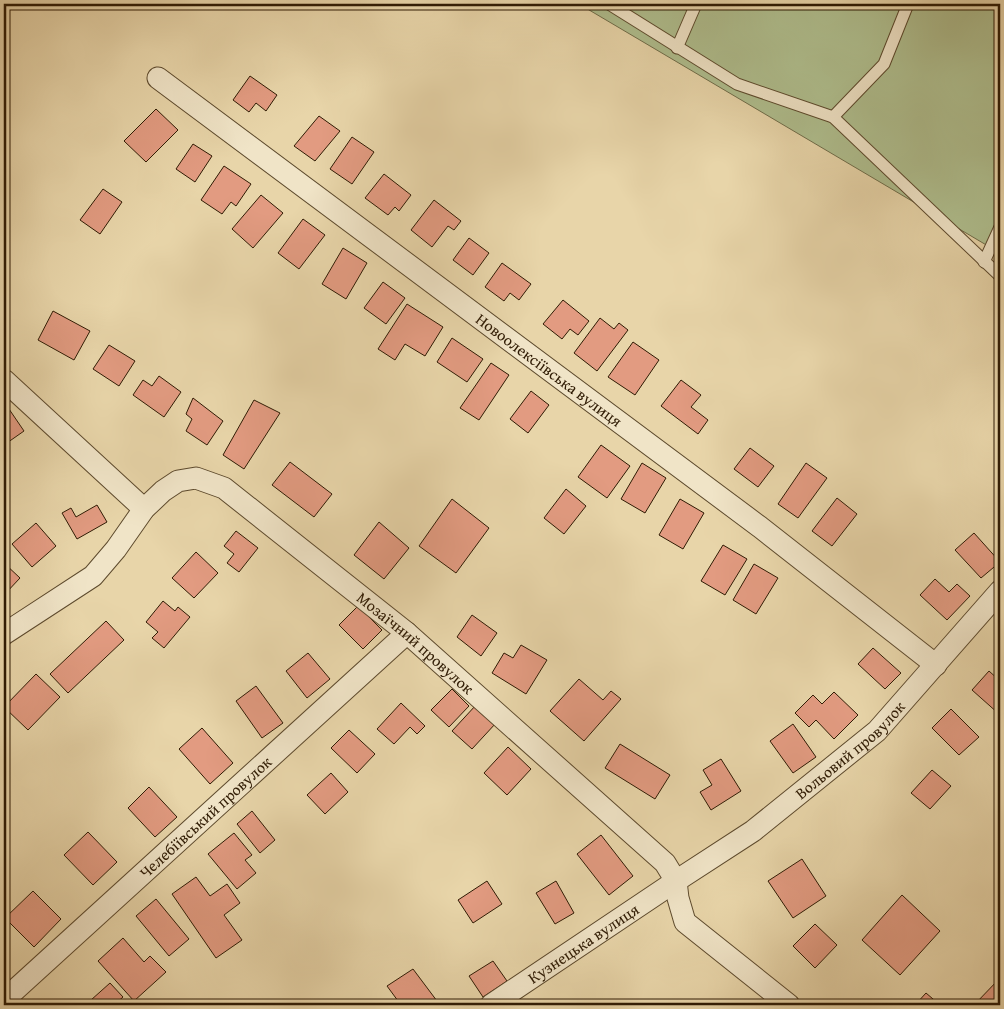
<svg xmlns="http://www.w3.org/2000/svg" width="1004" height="1009" font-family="'Gentium Book Plus',serif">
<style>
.green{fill:#afbe8e;stroke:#6f6c49}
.building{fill:#e29b81;stroke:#2f1b04}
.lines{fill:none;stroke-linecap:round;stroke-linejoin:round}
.service-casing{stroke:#5d4a2d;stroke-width:13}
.minor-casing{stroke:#5d4a2d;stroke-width:23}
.service{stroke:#f0e4c7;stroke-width:11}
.minor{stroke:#f0e4c7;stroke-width:21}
.labels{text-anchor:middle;stroke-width:4.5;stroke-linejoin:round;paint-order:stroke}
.street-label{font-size:16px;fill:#2f1b04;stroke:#f0e4c7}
</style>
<rect width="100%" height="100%" fill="#e8d5a9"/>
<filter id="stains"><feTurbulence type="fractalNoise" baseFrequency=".004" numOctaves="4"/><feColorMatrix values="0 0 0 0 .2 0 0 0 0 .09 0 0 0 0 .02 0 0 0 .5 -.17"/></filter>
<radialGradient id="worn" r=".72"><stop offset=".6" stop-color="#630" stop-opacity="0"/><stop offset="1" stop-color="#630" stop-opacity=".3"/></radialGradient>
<path class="green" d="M579 4H1000V252L988 246Z"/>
<g class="building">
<path d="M250 76 277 95 266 111 256 103 249 112 233 100Z"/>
<path d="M156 109 178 130 146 162 124 141Z"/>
<path d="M319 116 340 131 315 161 294 146Z"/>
<path d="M352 137 374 152 352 184 330 169Z"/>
<path d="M193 144 212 156 195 182 176 169Z"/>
<path d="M224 166 251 184 236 206 231 202 222 214 201 200Z"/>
<path d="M384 174 411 195 399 211 395 207 388 215 365 198Z"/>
<path d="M103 189 122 202 100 234 80 220Z"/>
<path d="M261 195 283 213 253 248 232 229Z"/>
<path d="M434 200 461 221 454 230 448 226 432 247 411 230Z"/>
<path d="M303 219 325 235 299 269 278 253Z"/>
<path d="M469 238 489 253 473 275 453 260Z"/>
<path d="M343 248 367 263 346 299 322 284Z"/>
<path d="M502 263 531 284 519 300 510 293 504 301 485 287Z"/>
<path d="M383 282 405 298 386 324 364 308Z"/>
<path d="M563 300 589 321 578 335 570 329 562 339 543 324Z"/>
<path d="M407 304 443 327 425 356 405 344 395 360 378 349Z"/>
<path d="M53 311 90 331 74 360 38 340Z"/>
<path d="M600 318 614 329 619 323 628 330 597 371 574 353Z"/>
<path d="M452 338 483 359 467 382 437 362Z"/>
<path d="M633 342 659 360 635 395 608 377Z"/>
<path d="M109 345 135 361 119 386 93 369Z"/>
<path d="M491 363 509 375 479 420 460 408Z"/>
<path d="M159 376 181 392 164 417 133 395 143 380 152 386Z"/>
<path d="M681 380 701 395 691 407 708 420 698 434 661 406Z"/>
<path d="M531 391 549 405 528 433 510 419Z"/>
<path d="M193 398 223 421 207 445 186 431 192 419 186 414Z"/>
<path d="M254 400 280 413 244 469 223 455Z"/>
<path d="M9 409 24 431 4 445V413Z"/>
<path d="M601 445 630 466 607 498 578 477Z"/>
<path d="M750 448 774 466 758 487 734 469Z"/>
<path d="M290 462 332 494 314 517 272 485Z"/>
<path d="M642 463 666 478 645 513 621 499Z"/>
<path d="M806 463 827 478 798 518 778 504Z"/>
<path d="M566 489 586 506 564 534 544 518Z"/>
<path d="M837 498 857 514 832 546 812 531Z"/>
<path d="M452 499 489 528 456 573 419 546Z"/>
<path d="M680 499 704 513 683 549 659 535Z"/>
<path d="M97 505 107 522 77 539 62 513 71 508 76 517Z"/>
<path d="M379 522 409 548 384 579 354 555Z"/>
<path d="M36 523 56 546 32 567 12 544Z"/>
<path d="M236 531 258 548 239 572 227 563 234 554 224 546Z"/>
<path d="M974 533 1000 562 981 578 955 550Z"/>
<path d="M723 545 747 559 725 595 701 581Z"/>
<path d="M196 552 218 573 194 598 172 578Z"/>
<path d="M4 563 20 578 4 595Z"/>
<path d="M754 564 778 578 756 614 733 600Z"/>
<path d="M935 579 949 592 957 584 970 596 947 620 920 595Z"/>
<path d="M163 601 175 611 178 607 190 617 164 648 152 638 158 632 146 622Z"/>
<path d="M358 606 382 630 363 649 339 625Z"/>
<path d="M472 615 497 633 481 656 457 637Z"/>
<path d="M106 621 124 640 68 693 50 674Z"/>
<path d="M521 645 547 660 526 694 492 673 504 653 513 658Z"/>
<path d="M873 648 901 673 885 689 858 664Z"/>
<path d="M308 653 330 679 307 698 286 671Z"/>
<path d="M989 671 1000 681V712L999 714 972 690Z"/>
<path d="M36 674 60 697 28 730 4 707Z"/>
<path d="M579 679 603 700 611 691 621 699 584 741 550 711Z"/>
<path d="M256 686 283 723 262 738 236 701Z"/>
<path d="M452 689 469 706 449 727 431 710Z"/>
<path d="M834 692 858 715 834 739 816 720 809 727 795 713 813 695 822 704Z"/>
<path d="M401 703 425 726 417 734 410 727 394 744 377 729Z"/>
<path d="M476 705 496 723 472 749 452 731Z"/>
<path d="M951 709 979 737 959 755 932 728Z"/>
<path d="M793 724 816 757 793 773 770 741Z"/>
<path d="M202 728 233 763 210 784 179 749Z"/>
<path d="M349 730 375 754 357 773 331 748Z"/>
<path d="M620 744 670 775 655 799 605 768Z"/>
<path d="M508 747 531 769 507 795 484 773Z"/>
<path d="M721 759 741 791 711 810 700 792 712 785 703 770Z"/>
<path d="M932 770 951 786 930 809 911 793Z"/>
<path d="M331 773 348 792 325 814 307 795Z"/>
<path d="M149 787 177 817 155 837 128 808Z"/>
<path d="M252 811 275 840 260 853 237 824Z"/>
<path d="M88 832 117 862 93 885 64 855Z"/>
<path d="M234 833 252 855 245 860 256 873 237 889 208 854Z"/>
<path d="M601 835 633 876 609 895 577 854Z"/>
<path d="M802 859 826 896 793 918 768 881Z"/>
<path d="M196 877 210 896 227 884 240 903 224 915 242 940 216 958 172 894Z"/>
<path d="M487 881 502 904 473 923 458 900Z"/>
<path d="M556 881 574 913 555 924 536 893Z"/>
<path d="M33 891 61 919 34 947 5 918Z"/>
<path d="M902 895 940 931 900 975 862 940Z"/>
<path d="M156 899 189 939 169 956 136 916Z"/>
<path d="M815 924 837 945 815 968 793 946Z"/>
<path d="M123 938 144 962 150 956 166 972 134 1001 98 961Z"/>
<path d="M493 961 507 981 483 997 469 976Z"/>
<path d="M413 969 440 1005H401L387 986Z"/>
<path d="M1000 978V1005H974Z"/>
<path d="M110 983 123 997 114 1005H95L91 1000Z"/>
<path d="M926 993 940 1005H915Z"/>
</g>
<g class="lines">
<defs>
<g id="service">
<path d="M609 4 737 84 833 117 1000 276"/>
<path d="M677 48 696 4"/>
<path d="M833 117 884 64 908 4"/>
<path d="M984 262 1000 227"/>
</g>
<g id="minor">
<path id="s1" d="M158 78 760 527 936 665"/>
<path d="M4 380 144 509"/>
<path id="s2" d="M4 634 93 576 116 549 144 509 163 491 178 481 196 478 224 488 407 633 665 863 676 881 678 898 685 922 789 1005"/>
<path id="s3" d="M4 1000 407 633"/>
<path id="s4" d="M491 1005 676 881 753 831 877 731 1000 591"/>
</g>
</defs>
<use href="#service" class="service-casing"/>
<use href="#minor" class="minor-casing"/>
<use href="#service" class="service"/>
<use href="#minor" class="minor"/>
</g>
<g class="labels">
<g class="street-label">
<text dy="6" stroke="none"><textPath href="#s1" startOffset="488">Новоолексіївська вулиця</textPath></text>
<text dy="6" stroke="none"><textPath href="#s2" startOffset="529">Мозаїчний провулок</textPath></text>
<text dy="6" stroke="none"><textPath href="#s4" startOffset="441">Вольовий провулок</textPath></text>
<text dy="6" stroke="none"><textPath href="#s3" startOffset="272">Челебіївський провулок</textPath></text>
<text dy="6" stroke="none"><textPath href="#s4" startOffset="111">Кузнецька вулиця</textPath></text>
</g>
</g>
<rect width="1004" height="1009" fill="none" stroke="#e8d5a9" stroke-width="20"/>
<rect x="5" y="5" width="994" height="999" fill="none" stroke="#2f1b04" stroke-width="2.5"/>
<rect x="10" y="10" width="984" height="989" fill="none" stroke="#2f1b04"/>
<rect width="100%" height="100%" filter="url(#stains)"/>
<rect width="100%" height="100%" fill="url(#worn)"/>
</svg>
